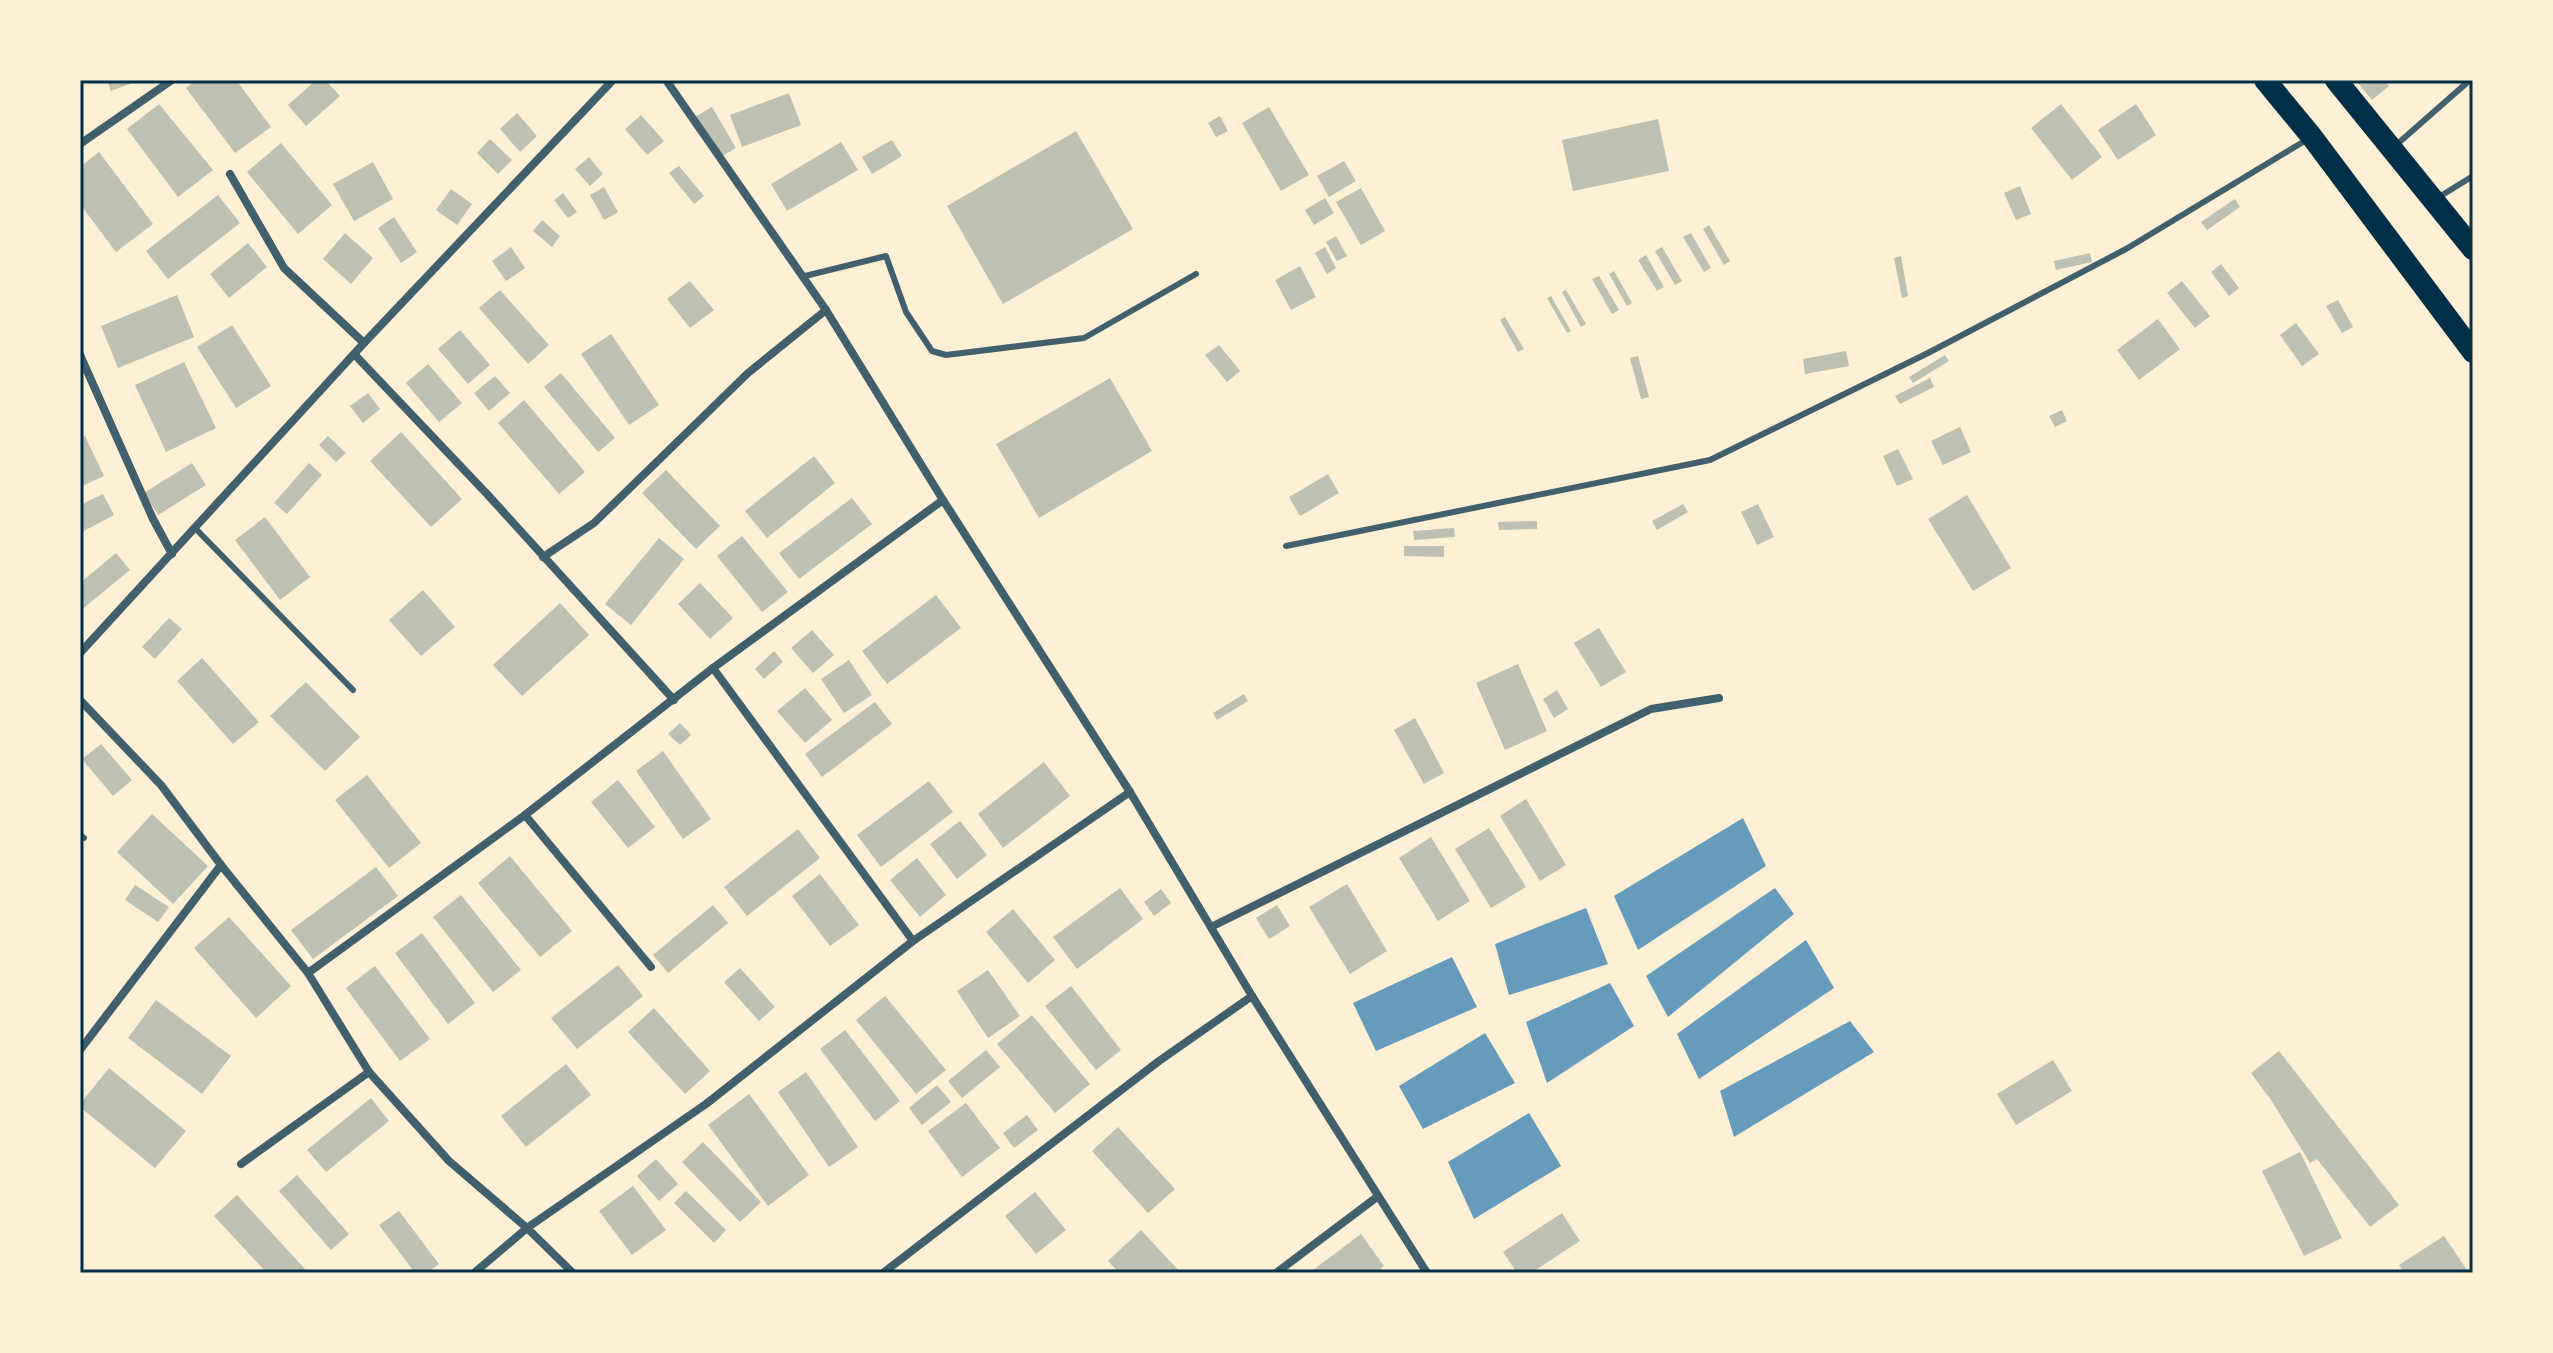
<svg xmlns="http://www.w3.org/2000/svg" width="2553" height="1353" font-family="Poppins,sans-serif">
<style>
.water{fill:#669bbc}
.building{fill:#bec0b2}
.lines{fill:none;stroke-linecap:round;stroke-linejoin:round}
.service{stroke:#3f606c;stroke-width:6}
.minor{stroke:#3f606c;stroke-width:8}
.trunk{stroke:#003049;stroke-width:22}
.neatline{fill:none;stroke:#003049;stroke-width:3}
</style>
<rect width="100%" height="100%" fill="#fdf0d5"/>
<g class="water">
<path d="M1743 818 1766 866 1638 950 1614 896Z"/>
<path d="M1775 888 1794 914 1668 1017 1646 976Z"/>
<path d="M1586 908 1608 964 1509 995 1495 944Z"/>
<path d="M1806 940 1834 988 1699 1079 1677 1034Z"/>
<path d="M1452 957 1477 1007 1376 1051 1353 1003Z"/>
<path d="M1610 983 1634 1026 1547 1083 1526 1022Z"/>
<path d="M1850 1021 1874 1052 1734 1137 1720 1091Z"/>
<path d="M1485 1033 1515 1083 1423 1129 1399 1086Z"/>
<path d="M1529 1113 1561 1166 1474 1219 1448 1162Z"/>
</g>
<g class="building">
<path d="M107 80H140L111 91Z"/>
<path d="M196 80H236L271 127 235 153 186 88Z"/>
<path d="M316 80H325L340 96 306 126 288 105Z"/>
<path d="M2359 80H2384L2389 86 2372 100 2357 82Z"/>
<path d="M789 93 801 125 742 147 730 115Z"/>
<path d="M159 104 213 170 178 197 127 129Z"/>
<path d="M2061 104 2102 157 2072 180 2031 128Z"/>
<path d="M2136 104 2156 135 2118 160 2098 130Z"/>
<path d="M712 107 736 148 717 159 693 118Z"/>
<path d="M1269 107 1309 175 1281 191 1242 123Z"/>
<path d="M517 113 537 136 520 152 500 129Z"/>
<path d="M641 115 664 141 647 155 625 129Z"/>
<path d="M1220 116 1228 131 1216 137 1208 123Z"/>
<path d="M1658 119 1669 171 1573 191 1562 140Z"/>
<path d="M1076 131 1133 229 1003 304 947 206Z"/>
<path d="M490 139 512 160 498 174 477 153Z"/>
<path d="M892 140 902 156 872 174 862 157Z"/>
<path d="M841 142 858 170 787 211 771 184Z"/>
<path d="M281 143 332 205 298 234 247 172Z"/>
<path d="M99 152 153 224 116 252 80 204V167Z"/>
<path d="M589 157 603 174 590 186 575 169Z"/>
<path d="M1344 161 1356 181 1329 197 1317 176Z"/>
<path d="M373 162 393 199 354 221 333 184Z"/>
<path d="M679 166 704 196 694 204 669 173Z"/>
<path d="M2020 186 2031 214 2016 220 2004 193Z"/>
<path d="M604 187 618 212 604 220 590 195Z"/>
<path d="M1361 188 1385 231 1361 245 1336 202Z"/>
<path d="M451 189 472 204 457 225 436 210Z"/>
<path d="M563 193 577 212 568 218 554 200Z"/>
<path d="M218 195 240 223 168 279 146 251Z"/>
<path d="M1325 198 1334 213 1314 225 1305 210Z"/>
<path d="M2235 199 2240 207 2207 230 2201 222Z"/>
<path d="M394 217 417 252 401 263 378 228Z"/>
<path d="M542 220 560 236 552 247 533 231Z"/>
<path d="M1709 225 1730 261 1724 265 1703 229Z"/>
<path d="M345 233 373 258 351 284 323 259Z"/>
<path d="M1691 233 1711 268 1704 272 1683 237Z"/>
<path d="M1336 236 1347 256 1337 261 1326 242Z"/>
<path d="M248 243 267 267 229 298 210 274Z"/>
<path d="M511 247 525 268 506 281 492 261Z"/>
<path d="M1325 247 1336 268 1327 274 1315 253Z"/>
<path d="M1662 247 1682 281 1675 285 1655 251Z"/>
<path d="M2090 253 2092 262 2056 270 2054 261Z"/>
<path d="M1646 255 1664 287 1657 291 1638 260Z"/>
<path d="M1901 256 1908 296 1902 298 1894 258Z"/>
<path d="M2221 264 2239 288 2229 296 2211 272Z"/>
<path d="M1300 266 1316 297 1291 310 1275 280Z"/>
<path d="M1614 271 1632 303 1627 306 1609 274Z"/>
<path d="M1599 276 1619 310 1612 314 1592 279Z"/>
<path d="M690 281 714 310 690 328 667 299Z"/>
<path d="M2182 281 2210 316 2195 328 2167 293Z"/>
<path d="M500 290 549 345 528 364 479 308Z"/>
<path d="M1566 290 1586 324 1581 327 1562 292Z"/>
<path d="M177 295 194 337 118 368 101 326Z"/>
<path d="M1551 296 1571 331 1567 333 1547 298Z"/>
<path d="M2338 300 2353 327 2342 333 2326 306Z"/>
<path d="M1505 317 1524 349 1518 352 1500 320Z"/>
<path d="M2158 319 2180 349 2139 380 2117 350Z"/>
<path d="M2296 323 2319 354 2302 366 2280 335Z"/>
<path d="M232 325 271 386 236 408 197 347Z"/>
<path d="M460 330 490 365 468 384 438 349Z"/>
<path d="M611 334 659 405 629 425 581 354Z"/>
<path d="M1219 345 1240 371 1227 382 1205 355Z"/>
<path d="M1846 351 1849 366 1805 374 1803 359Z"/>
<path d="M1945 355 1949 361 1913 383 1909 377Z"/>
<path d="M1638 356 1649 397 1641 399 1630 358Z"/>
<path d="M184 362 216 428 166 452 135 385Z"/>
<path d="M428 364 462 403 439 422 406 383Z"/>
<path d="M561 373 615 438 598 452 544 387Z"/>
<path d="M495 376 510 393 489 411 474 393Z"/>
<path d="M1110 378 1152 451 1039 518 996 444Z"/>
<path d="M1930 378 1934 387 1900 404 1895 396Z"/>
<path d="M368 393 380 409 363 423 350 406Z"/>
<path d="M524 400 585 472 559 494 498 423Z"/>
<path d="M2062 410 2067 421 2055 427 2049 416Z"/>
<path d="M1960 427 1971 452 1943 465 1931 441Z"/>
<path d="M401 432 462 499 431 527 370 461Z"/>
<path d="M85 436 104 476 80 487V438Z"/>
<path d="M328 436 346 453 336 462 319 445Z"/>
<path d="M1898 449 1913 479 1897 486 1883 456Z"/>
<path d="M814 456 835 483 767 538 745 511Z"/>
<path d="M192 463 206 485 158 515 144 493Z"/>
<path d="M309 463 322 475 287 514 274 503Z"/>
<path d="M666 470 720 526 696 549 642 493Z"/>
<path d="M1328 474 1339 493 1300 516 1289 497Z"/>
<path d="M103 494 114 515 80 533V505Z"/>
<path d="M1967 495 2011 568 1973 591 1928 519Z"/>
<path d="M852 498 872 524 799 579 779 553Z"/>
<path d="M1683 504 1688 512 1657 530 1652 521Z"/>
<path d="M1758 504 1774 537 1757 545 1741 512Z"/>
<path d="M265 517 310 577 280 600 235 540Z"/>
<path d="M1537 521V529L1499 530 1498 522Z"/>
<path d="M1454 528 1455 537 1414 540 1413 531Z"/>
<path d="M742 536 788 592 762 612 717 556Z"/>
<path d="M659 538 684 559 631 625 605 604Z"/>
<path d="M1404 546H1444V557L1404 556Z"/>
<path d="M116 553 130 570 80 611V583Z"/>
<path d="M700 583 733 618 710 639 678 604Z"/>
<path d="M423 590 455 627 421 656 389 620Z"/>
<path d="M936 595 961 628 887 684 862 651Z"/>
<path d="M560 603 589 635 522 696 493 665Z"/>
<path d="M169 618 182 629 155 659 142 647Z"/>
<path d="M1599 628 1626 672 1601 687 1574 643Z"/>
<path d="M812 630 834 655 813 673 791 648Z"/>
<path d="M774 651 783 662 764 679 755 669Z"/>
<path d="M202 658 259 722 233 744 177 681Z"/>
<path d="M849 660 872 695 844 713 821 679Z"/>
<path d="M1518 664 1547 731 1505 750 1476 683Z"/>
<path d="M306 682 360 737 325 771 270 716Z"/>
<path d="M805 688 832 720 805 743 777 711Z"/>
<path d="M1557 690 1568 709 1554 718 1543 699Z"/>
<path d="M1244 694 1248 701 1217 720 1213 713Z"/>
<path d="M875 702 892 724 822 777 805 754Z"/>
<path d="M1415 718 1444 773 1424 784 1394 730Z"/>
<path d="M680 723 691 735 680 745 668 734Z"/>
<path d="M101 744 132 780 113 796 82 759Z"/>
<path d="M663 751 711 819 683 839 636 771Z"/>
<path d="M1044 762 1070 796 1003 848 978 814Z"/>
<path d="M367 775 421 843 389 868 335 800Z"/>
<path d="M618 780 655 827 628 848 591 802Z"/>
<path d="M929 781 953 812 881 867 857 835Z"/>
<path d="M1526 799 1566 865 1540 881 1500 816Z"/>
<path d="M152 814 208 866 173 904 117 852Z"/>
<path d="M960 821 987 855 957 879 930 844Z"/>
<path d="M1489 828 1526 887 1491 908 1455 849Z"/>
<path d="M798 829 820 858 747 916 724 887Z"/>
<path d="M1431 837 1470 901 1438 921 1399 858Z"/>
<path d="M510 856 572 931 540 957 478 883Z"/>
<path d="M917 858 946 895 920 917 890 880Z"/>
<path d="M376 867 398 896 313 959 291 930Z"/>
<path d="M820 874 859 925 830 946 792 896Z"/>
<path d="M1347 884 1387 951 1350 974 1309 907Z"/>
<path d="M135 885 169 907 158 922 125 900Z"/>
<path d="M1120 888 1143 919 1077 969 1053 937Z"/>
<path d="M1161 889 1171 903 1154 916 1144 902Z"/>
<path d="M461 895 521 970 493 992 433 917Z"/>
<path d="M713 905 728 923 668 973 653 955Z"/>
<path d="M1277 905 1290 926 1269 939 1256 918Z"/>
<path d="M1013 909 1055 960 1028 983 986 932Z"/>
<path d="M229 917 291 986 256 1018 194 948Z"/>
<path d="M422 933 475 1003 448 1024 395 953Z"/>
<path d="M618 965 643 996 577 1049 551 1018Z"/>
<path d="M375 966 430 1039 400 1061 346 988Z"/>
<path d="M740 968 775 1007 759 1021 724 982Z"/>
<path d="M988 970 1020 1016 988 1038 957 991Z"/>
<path d="M1071 986 1121 1050 1096 1070 1045 1006Z"/>
<path d="M885 996 946 1070 916 1094 856 1020Z"/>
<path d="M156 1000 231 1056 202 1094 128 1038Z"/>
<path d="M654 1008 710 1071 685 1094 628 1032Z"/>
<path d="M1032 1015 1090 1084 1055 1113 997 1044Z"/>
<path d="M845 1030 900 1101 875 1121 820 1049Z"/>
<path d="M986 1050 1000 1067 962 1098 948 1081Z"/>
<path d="M2279 1051 2399 1205 2370 1227 2317 1159 2310 1163 2271 1100 2251 1073Z"/>
<path d="M2053 1060 2072 1091 2016 1125 1997 1094Z"/>
<path d="M566 1064 591 1095 526 1147 501 1116Z"/>
<path d="M109 1068 186 1131 155 1168 80 1107V1104Z"/>
<path d="M806 1072 858 1147 829 1167 778 1092Z"/>
<path d="M937 1085 951 1102 922 1125 909 1108Z"/>
<path d="M749 1094 809 1175 768 1206 708 1125Z"/>
<path d="M371 1098 389 1121 326 1172 307 1150Z"/>
<path d="M966 1103 1000 1148 962 1177 928 1131Z"/>
<path d="M1027 1115 1038 1130 1014 1148 1003 1133Z"/>
<path d="M1118 1127 1175 1189 1148 1213 1092 1151Z"/>
<path d="M703 1142 761 1202 740 1222 682 1162Z"/>
<path d="M2300 1152 2342 1238 2304 1256 2262 1171Z"/>
<path d="M656 1159 678 1184 659 1201 637 1176Z"/>
<path d="M297 1175 349 1234 331 1250 279 1191Z"/>
<path d="M633 1186 666 1230 632 1255 599 1211Z"/>
<path d="M686 1191 726 1230 714 1243 674 1203Z"/>
<path d="M1035 1192 1066 1230 1036 1254 1005 1216Z"/>
<path d="M237 1195 305 1269 301 1273H267L214 1216Z"/>
<path d="M399 1211 439 1264 427 1273H415L379 1225Z"/>
<path d="M1562 1213 1580 1241 1531 1273H1517L1503 1252Z"/>
<path d="M1141 1230 1181 1273H1119L1108 1261Z"/>
<path d="M1361 1234 1384 1266 1375 1273H1309Z"/>
<path d="M2444 1236 2469 1273H2404L2399 1265Z"/>
</g>
<g class="lines">
<g class="service">
<path d="M2395 146 2470 80"/>
<path d="M2439 197 2473 176"/>
<path d="M805 276 886 256 906 312 932 351 946 355 1084 338 1196 274"/>
<path d="M195 528 353 690"/>
<path d="M1286 546 1710 460 1928 353 2126 249 2308 139"/>
<path d="M80 835 84 838"/>
</g>
<g class="minor">
<path d="M666 80 826 310 943 500 1130 792 1252 996 1427 1273"/>
<path d="M80 144 172 80"/>
<path d="M230 174 284 268 364 343"/>
<path d="M80 355 153 519 172 554"/>
<path d="M355 355 487 494 674 700"/>
<path d="M543 557 594 523 748 373 826 310"/>
<path d="M80 653 364 343 613 80"/>
<path d="M713 668 913 941"/>
<path d="M80 700 161 785 221 865 308 973 369 1072 449 1161 527 1228 474 1273"/>
<path d="M525 815 651 967"/>
<path d="M1211 927 1651 709 1719 698"/>
<path d="M308 973 525 815 713 668 943 500"/>
<path d="M80 1050 221 865"/>
<path d="M241 1164 369 1072"/>
<path d="M573 1273 527 1228 706 1104 913 941 1130 792"/>
<path d="M883 1273 1159 1061 1252 996"/>
<path d="M1276 1273 1377 1197"/>
</g>
<g class="trunk">
<path d="M2265 80 2312 137 2473 352"/>
<path d="M2336 80 2473 249"/>
</g>
</g>
<rect width="2553" height="1353" fill="none" stroke="#fdf0d5" stroke-width="164"/>
<rect x="82" y="82" width="2389" height="1189" class="neatline"/>
</svg>
